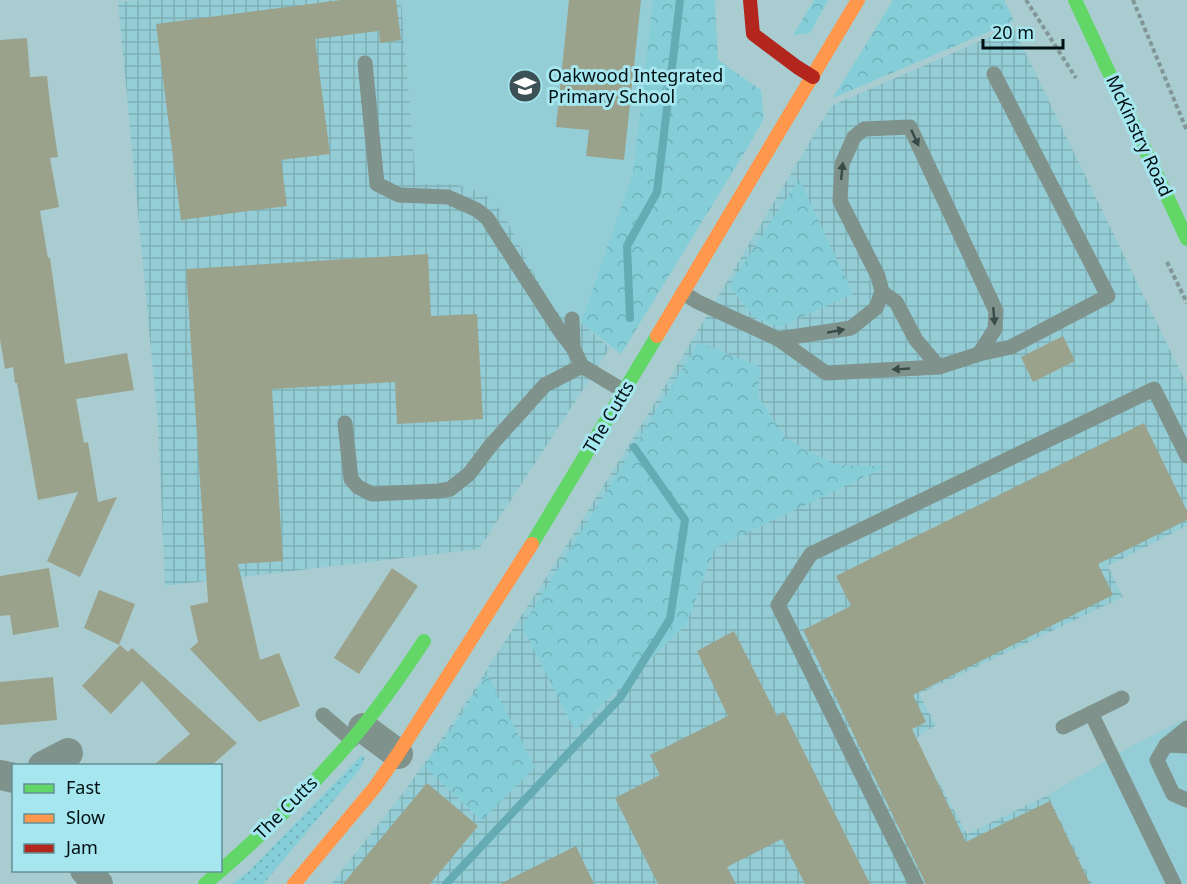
<svg xmlns="http://www.w3.org/2000/svg" width="1187" height="884" font-family="'Noto Sans',sans-serif">
<style>
.built{fill:#94cdd5}
.industrial{fill:url(#industrial-grid)}
.grass{fill:url(#grass-dots)}
.forest{fill:url(#forest-crowns)}
.lines{fill:none;stroke-linecap:round;stroke-linejoin:round}
.stream{stroke:#64abb4;stroke-width:8}
.building{fill:#9ba28c}
.path{stroke:#819695;stroke-width:4;stroke-dasharray:4.5 3;stroke-linecap:butt}
.lane{stroke:#7f928b;stroke-width:15}
.street{stroke:#7f928b;stroke-width:30}
.fast{stroke:#63d668;stroke-width:14}
.slow{stroke:#ff974d;stroke-width:14}
.jam{stroke:#b3261e;stroke-width:14}
.oneway{fill:#394a48}
.labels{text-anchor:middle;stroke-width:6;stroke-linejoin:round;paint-order:stroke}
.poi-label{font-size:18px;fill:#000f12;stroke:#a5e6ef;text-anchor:start}
.street-label{font-size:18px;fill:#000f12;stroke:#a5e6ef}
</style>
<defs>
<pattern id="industrial-grid" width="8" height="8" patternUnits="userSpaceOnUse" patternTransform="scale(1.5)"><rect width="8" height="8" fill="#94cdd5"/><path d="M0 4h8M4 0v8" fill="none" stroke="#7eafb6"/></pattern>
<pattern id="grass-dots" width="8" height="8" patternUnits="userSpaceOnUse" patternTransform="scale(1.5)"><rect width="8" height="8" fill="#85ced8"/><path d="M2 2h.1M6 6h.1" fill="none" stroke="#71b0b8" stroke-width="1.8" stroke-linecap="round"/></pattern>
<pattern id="forest-crowns" width="20" height="18" patternUnits="userSpaceOnUse" patternTransform="scale(1.5)"><rect width="20" height="18" fill="#85ced8"/><path d="M2 6a3 3 0 1 1 6 0M12 15a3 3 0 1 1 6 0" fill="none" stroke="#71b0b8"/></pattern>
</defs>
<rect width="100%" height="100%" fill="#a9ccd1"/>
<g class="built">
<path d="M401 0H653L633 172 581 323 554 311 503 213 454 184H416Z"/>
<path d="M1187 718V884H1093L1048 795 1133 745Z"/>
</g>
<g class="industrial">
<path d="M141 0H401L416 184H454L482 192 503 213 554 311 581 323 610 348 479 549 165 586 158 423 118 2Z"/>
<path d="M1013 27 1187 385V526L1108 566 1123 597 919 694 936 725 915 739 967 834 1048 795 1093 884H331L404 792 455 719 561 554 653 406 831 106Z"/>
</g>
<path class="grass" d="M362 755 365 758 360 769 263 884H232L249 871Z"/>
<g class="forest">
<path d="M653 0H715L718 60 761 90 764 118 751 142 621 354 581 323 633 172Z"/>
<path d="M814 0H828L810 33 793 35Z"/>
<path d="M893 0H1004L1014 21 833 98Z"/>
<path d="M799 179 853 294 779 327 754 317 729 286Z"/>
<path d="M699 342 760 367 758 396 786 439 836 465 887 466 715 548 686 625 575 730 522 627Z"/>
<path d="M487 675 535 767 481 821 425 766 457 722Z"/>
</g>
<g class="lines">
<g class="stream">
<path d="M630 318 627 246 657 192 680 0"/>
<path d="M446 884 620 698 670 619 685 520 634 447"/>
</g>
</g>
<g class="building">
<path d="M341 0H396L401 40 380 43 379 31 315 39 330 154 281 160 287 206 181 220 156 24Z"/>
<path d="M569 0H641L624 160 586 156 589 130 556 127Z"/>
<path d="M27 38 30 77 47 76 50 103 58 157 50 158 59 207 40 211 48 258H50L65 364 127 353 134 390 76 399 84 443 88 442 98 502 117 497 80 577 47 561 78 492 38 500 17 383H15L13 367 5 369 0 339V40Z"/>
<path d="M428 254 431 316 477 314 483 419 397 424 395 382 272 389 283 561 238 564 260 660 279 653 300 706 259 722 190 649 198 642 190 606 208 602 186 269Z"/>
<path d="M1063 336 1075 361 1033 382 1021 357Z"/>
<path d="M1144 423 1187 511V520L1098 564 1113 595 913 695 926 722 912 729 966 842 1050 801 1090 884H926L803 630 851 606 836 576Z"/>
<path d="M49 568 59 627 13 635 10 615 0 616V576Z"/>
<path d="M392 568 418 586 359 674 334 658Z"/>
<path d="M99 590 135 604 119 645 84 628Z"/>
<path d="M734 631 777 716 784 712 870 884H805L782 839 727 867 736 884H658L615 798 660 775 650 755 728 716 697 651Z"/>
<path d="M120 645 128 652 132 648 237 743 212 765H154L190 734 142 681 111 714 82 686Z"/>
<path d="M53 677 57 720 0 725V682Z"/>
<path d="M427 783 478 826 430 884H343Z"/>
<path d="M576 846 594 884H500Z"/>
</g>
<g class="lines">
<g class="path">
<path d="M1026 0 1076 78"/>
<path d="M1133 0 1187 131"/>
<path d="M1167 262 1187 303"/>
</g>
<g class="lane">
<path d="M365 63 377 184 399 195 448 197 477 210 487 218 560 331 573 348 582 366 624 391"/>
<path d="M882 292 896 302 916 340 939 367"/>
<path d="M683 293 698 302 778 339 826 373 939 367 979 354 1011 347 1108 296 994 74"/>
<path d="M572 319 573 348"/>
<path d="M778 339 851 328 876 308 882 292 878 276 840 201 842 164 854 137 864 129 910 127 996 311 995 329 979 354"/>
<path d="M345 423 351 479 358 487 372 494 438 491 450 489 469 474 491 445 545 385 582 366"/>
<path d="M1091 713 1174 884"/>
<path d="M323 715 352 740"/>
<path d="M1063 727 1122 698"/>
<path d="M1187 728 1166 745 1157 760 1173 794 1187 800"/>
<path d="M1166 745 1187 746"/>
<path d="M916 884 778 605 811 554 1154 389 1187 456"/>
</g>
<g class="street">
<path d="M363 728 398 754"/>
<path d="M43 766 68 753"/>
<path d="M0 775 14 778"/>
<path d="M85 870 98 884"/>
</g>
<g class="fast">
<path d="M1075 0 1187 239"/>
<path d="M532 544 657 336"/>
<path d="M205 884C257 840 306 793 350 742 377 710 401 676 424 641"/>
</g>
<g class="slow">
<path d="M657 336 858 0"/>
<path d="M294 884 375 787 398 754 532 544"/>
</g>
<path class="jam" d="M750 0 753 34 797 67 813 77"/>
</g>
<defs><path id="oneway-solid" d="M-6-.8H1V-3.2L6.5 0L1 3.2V.8H-6Z" transform="scale(1.5)"/></defs>
<g class="oneway">
<use href="#oneway-solid" transform="translate(915 138) rotate(65)"/>
<use href="#oneway-solid" transform="translate(842 171) rotate(-84)"/>
<use href="#oneway-solid" transform="translate(994 316) rotate(85)"/>
<use href="#oneway-solid" transform="translate(836 331) rotate(-10)"/>
<use href="#oneway-solid" transform="translate(901 369) rotate(177)"/>
</g>
<defs>
<symbol id="school-disc" viewBox="-11 -11 22 22"><circle r="9.5" fill="#3b5155" stroke="#a5e6ef"/><path d="M0-5L7-2L0 1L-7-2ZM-4 1L0 2.5L4 1V4Q0 6-4 4Z" fill="#fff"/></symbol>
</defs>
<g fill-rule="evenodd">
<use href="#school-disc" x="506" y="67" width="38" height="38"/>
</g>
<g class="labels">
<g class="poi-label">
<text x="548" y="82">Oakwood Integrated<tspan x="548" dy="21">Primary School</tspan></text>
</g>
<g class="street-label">
<text transform="translate(1139 136) rotate(65)" y="6">McKinstry Road</text>
<text transform="translate(609 417) rotate(-59)" y="6">The Cutts</text>
<text transform="translate(286 808) rotate(-45)" y="6">The Cutts</text>
</g>
</g>
<rect x="12" y="764" width="210" height="108" fill="#a5e6ef" stroke="#639097" stroke-width="1.5"/>
<rect x="24" y="784" width="30" height="9" fill="#63d668" stroke="#639097" stroke-width="1.5"/>
<text x="66" y="794" font-size="18" fill="#000f12">Fast</text>
<rect x="24" y="814" width="30" height="9" fill="#ff974d" stroke="#639097" stroke-width="1.5"/>
<text x="66" y="824" font-size="18" fill="#000f12">Slow</text>
<rect x="24" y="844" width="30" height="9" fill="#b3261e" stroke="#639097" stroke-width="1.5"/>
<text x="66" y="854" font-size="18" fill="#000f12">Jam</text>
<path d="M983 39v9h80v-9" fill="none" stroke="#000f12" stroke-width="3"/>
<text x="992" y="39" font-size="18" fill="#000f12" stroke="#a5e6ef" stroke-width="4.5" paint-order="stroke">20 m</text>
</svg>
